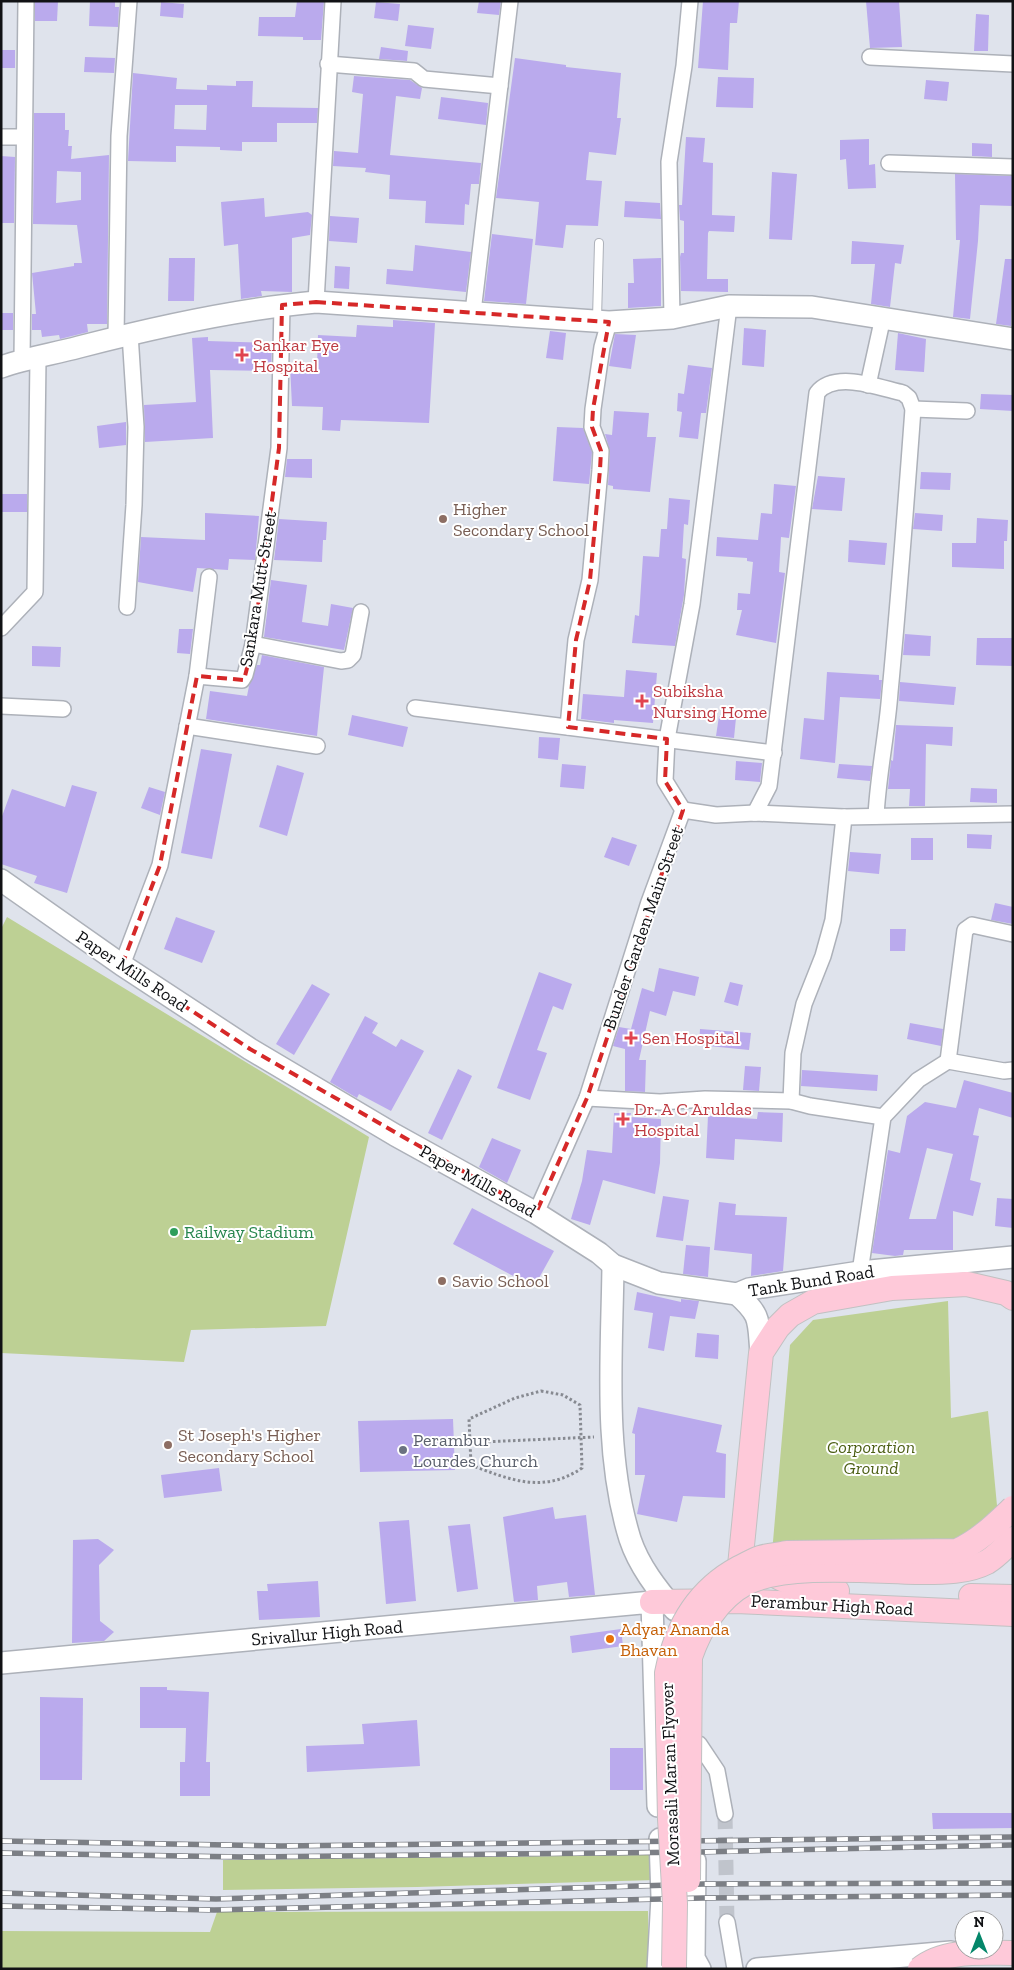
<svg xmlns="http://www.w3.org/2000/svg" width="1014" height="1970" font-family="'Zilla Slab',serif">
<style>
.green{fill:#bdd094}
.building{fill:#baaaed;fill-rule:evenodd}
.lines{fill:none;stroke-linecap:round;stroke-linejoin:round}
.street-tunnel{stroke:#c0c4cc;stroke-width:15;stroke-dasharray:15 8;stroke-linecap:butt}
.lane-casing{stroke:#adb1b9;stroke-width:10}
.street-casing{stroke:#adb1b9;stroke-width:18}
.secondary-casing{stroke:#adb1b9;stroke-width:24}
.primary-casing{stroke:#c1c1c2;stroke-width:26}
.path{stroke:#878a91;stroke-width:3;stroke-dasharray:2.5 2.5;stroke-linecap:butt}
.lane{stroke:#fff;stroke-width:8}
.street{stroke:#fff;stroke-width:15}
.secondary{stroke:#fff;stroke-width:21}
.primary{stroke:#fec9d9;stroke-width:24}
.rail-casing{stroke:#7c7f85;stroke-width:5.5}
.rail{stroke:#fff;stroke-width:4;stroke-dasharray:11;stroke-linecap:butt}
.primary-bridge-casing{stroke:#c1c1c2;stroke-width:26;stroke-linecap:butt}
.primary-bridge{stroke:#fec9d9;stroke-width:24}
.marked{fill:none;stroke:#d62828;stroke-width:4;stroke-dasharray:10 6;stroke-linejoin:round}
.health-dot{fill:#e0444e;stroke:#fff;stroke-width:2}
.education-dot{fill:#8d6e63;stroke:#fff;stroke-width:2}
.leisure-dot{fill:#2e9e5b;stroke:#fff;stroke-width:2}
.worship-dot{fill:#6b7280;stroke:#fff;stroke-width:2}
.food-dot{fill:#e8710a;stroke:#fff;stroke-width:2}
.labels{text-anchor:middle;stroke-width:4;stroke-linejoin:round;paint-order:stroke}
.health-label{font-size:18px;fill:#be3a42;stroke:#fff;text-anchor:start}
.education-label{font-size:18px;fill:#785e54;stroke:#fff;text-anchor:start}
.street-label{font-size:18px;fill:#111215;stroke:#fff}
.leisure-label{font-size:18px;fill:#27864d;stroke:#fff;text-anchor:start}
.worship-label{font-size:18px;fill:#5b616d;stroke:#fff;text-anchor:start}
.park-label{font-size:18px;font-style:italic;fill:#4c5f14;stroke:#fff}
.food-label{font-size:18px;fill:#c56008;stroke:#fff;text-anchor:start}
</style>
<rect width="100%" height="100%" fill="#dfe3ec"/>
<g class="green">
<path d="M7 917 369 1137 326 1326 191 1330 184 1362 1 1353V929Z"/>
<path d="M948 1301 951 1418 988 1411 998 1516 959 1539 772 1553 790 1345 813 1320Z"/>
<path d="M653 1855 656 1880 417 1887 223 1890V1860Z"/>
<path d="M648 1911 649 1968 645 1969H1V1931L210 1932 217 1912Z"/>
</g>
<g class="building">
<path d="M35 1H58L57 21H35Z"/>
<path d="M90 1H115V7H119L118 27 89 26Z"/>
<path d="M297 1H324L321 40H303V37L258 36 259 17H295Z"/>
<path d="M479 1H501L499 15 477 13Z"/>
<path d="M703 1H739L737 23H730L728 70 698 68Z"/>
<path d="M866 1H899L902 47 870 48Z"/>
<path d="M161 2 184 4 183 18 160 16Z"/>
<path d="M376 2 400 4 398 21 374 18Z"/>
<path d="M976 14 989 15 988 51H974Z"/>
<path d="M408 25 434 28 431 49 405 46Z"/>
<path d="M381 47 408 51 407 61 379 59Z"/>
<rect x="1" y="50" width="14" height="18"/>
<path d="M85 57 115 58 114 73 84 72Z"/>
<path d="M515 58 566 65V67L621 73 617 118H621L616 155 589 152 586 180 602 181 598 226 566 225 563 248 535 245 539 202 496 198Z"/>
<path d="M133 73 177 78 176 89 207 90V85L236 86V81H253L252 107 318 108 317 123H277V142H242V151L220 150V147L176 146V162L128 161ZM175 105H207L206 130 174 129Z"/>
<path d="M354 76 410 80 422 88 420 99 396 96 390 155 481 163 479 184H471L469 205 465 204 464 225 425 223 426 201 389 199 390 175 365 172 366 168 333 166 334 151 358 153 363 94 352 92Z"/>
<path d="M718 77 754 78 753 108 716 107Z"/>
<path d="M926 80 949 82 947 101 924 99Z"/>
<path d="M441 97 488 103 486 125 438 119Z"/>
<path d="M34 113H65V130H69L68 146H72L71 159 109 155 107 324H87L88 332 60 339 59 335 42 337 41 330H32V314H36L32 273 74 266V263H82L77 225 33 224ZM57 171 81 172V200L56 203Z"/>
<path d="M686 137 705 138 703 162 713 163 712 215 735 216 734 232 709 231 708 233 707 279H728V292L681 291 680 257 681 253H684V221L680 220 679 205H682Z"/>
<path d="M869 139V165L875 164 876 188 848 189 846 159 840 160V140Z"/>
<path d="M972 143 992 144V157L972 156Z"/>
<path d="M1 156 15 157 14 223H1Z"/>
<path d="M772 172 797 174 792 240 769 239Z"/>
<path d="M955 174 1013 176V206L980 205 978 241 970 319 953 317 960 240H956Z"/>
<path d="M264 198 265 217 308 212 312 215 310 235 292 238V292L261 291 262 296 241 299 238 244 224 246 221 202Z"/>
<path d="M625 201 660 203 661 219 624 217Z"/>
<path d="M330 216 359 218 357 243 329 241Z"/>
<path d="M492 234 533 239 526 304 484 301Z"/>
<path d="M852 241 904 245 901 264 895 263 890 307 871 304 875 264H851Z"/>
<path d="M415 245 471 252 466 292 386 284 387 269 413 271Z"/>
<path d="M169 258H195L194 301H168Z"/>
<path d="M661 258V306L628 308V283H634L633 259Z"/>
<path d="M1005 259H1013L1011 326 996 324Z"/>
<path d="M335 266 350 267 349 289 334 288Z"/>
<rect x="1" y="313" width="12" height="17"/>
<path d="M393 320 435 323 429 423 341 420 340 431 322 430 323 407 292 406 290 365H317L318 335 356 337 357 325 393 327Z"/>
<path d="M744 328 766 330 764 367 742 365Z"/>
<path d="M550 331 566 333 563 360 546 358Z"/>
<path d="M898 333 926 339 924 372 895 370Z"/>
<path d="M615 334 636 335 631 369 609 366Z"/>
<path d="M208 337V341L272 343 271 371 210 370 213 438 145 442 144 405 196 402 192 338Z"/>
<path d="M688 365 712 368 706 413H701L698 439 679 437 682 412 677 411 678 393 684 394Z"/>
<path d="M981 394 1013 395V411L980 409Z"/>
<path d="M614 411 649 413 647 437H656L650 492 613 489V486L608 485 610 451 605 434 612 435Z"/>
<path d="M126 422V445L99 448 97 426Z"/>
<path d="M557 427 583 428 592 452 589 484 553 481Z"/>
<path d="M287 459H312V478L285 477Z"/>
<path d="M921 472 951 473 950 490 920 489Z"/>
<path d="M818 476 845 478 842 511 812 509Z"/>
<path d="M774 484 796 486 789 538 781 537 779 572 785 573 776 643 736 635 742 610H737L738 593 750 594 753 562 747 561V558L716 556 717 537 758 540 761 513 772 514Z"/>
<rect x="1" y="494" width="26" height="18"/>
<path d="M669 498 690 500 688 525 684 524 682 558 686 559 684 595 675 646 632 643 635 615 639 616 643 556 659 557 661 529H667Z"/>
<path d="M205 513 259 516 255 560 229 559 228 570 197 568 193 592 138 582 141 537 205 540Z"/>
<path d="M915 513 943 515 942 531 913 529Z"/>
<path d="M977 518 1008 520 1007 541H1004V569L952 567V543H976Z"/>
<path d="M279 519 327 522 326 540H323L322 562 274 560Z"/>
<path d="M849 540 887 543 885 565 848 562Z"/>
<path d="M271 580 307 585 302 622 328 626 331 604 353 608 344 650 264 637Z"/>
<path d="M179 629H193L190 654 177 653Z"/>
<path d="M905 634 931 636 930 656 903 655Z"/>
<path d="M977 638H1013V666L976 665Z"/>
<path d="M32 646 61 647 60 667 32 666Z"/>
<path d="M262 655 324 667 317 736 206 719 210 691 247 696 249 686 257 665H260Z"/>
<path d="M626 670 657 673 653 723 614 720V723L581 719 583 694 624 697Z"/>
<path d="M827 672 879 675V680H882L880 699 840 697 835 763 800 759 804 718 824 720Z"/>
<path d="M900 682 956 687 954 705 899 701Z"/>
<path d="M352 715 408 727 403 747 348 735Z"/>
<path d="M719 716 736 718 734 738 716 736Z"/>
<path d="M896 725 953 727 952 746 926 744 925 806H909L910 789H888L891 760 893 761Z"/>
<path d="M539 737 560 738 558 760 538 758Z"/>
<path d="M201 749 232 754 212 859 181 853Z"/>
<path d="M736 761 762 763 760 782 735 780Z"/>
<path d="M562 764 586 766 584 789 560 787Z"/>
<path d="M839 764 872 766 870 781 837 778Z"/>
<path d="M277 765 304 773 287 836 259 827Z"/>
<path d="M72 785 97 792 67 893 34 883 37 876 1 864V819L12 789 65 807Z"/>
<path d="M149 787 165 792 160 815 141 808Z"/>
<path d="M971 788 997 789V803L970 802Z"/>
<path d="M967 834 992 835 991 849 967 848Z"/>
<path d="M612 837 637 845 629 866 604 857Z"/>
<rect x="911" y="838" width="22" height="22"/>
<path d="M850 852 881 854 879 874 848 871Z"/>
<path d="M995 903 1013 907V924L991 920Z"/>
<path d="M176 917 215 931 202 963 164 949Z"/>
<path d="M890 929H906L905 951H890Z"/>
<path d="M659 968 699 977 695 996 673 991 666 1016 650 1011 639 1060H646L645 1092 625 1091V1049L613 1046 619 1027 631 1029 642 988 654 992Z"/>
<path d="M539 972 572 984 563 1010 553 1006 537 1050 547 1053 530 1100 497 1088Z"/>
<path d="M730 982 743 985 738 1006 724 1002Z"/>
<path d="M312 984 330 994 294 1055 276 1044Z"/>
<path d="M365 1016 378 1023 372 1033 396 1047 401 1039 424 1051 391 1111 359 1094 357 1098 330 1082Z"/>
<path d="M910 1023 943 1029 941 1046 907 1039Z"/>
<path d="M700 1029 751 1033 749 1050 699 1045Z"/>
<path d="M745 1066 761 1067 759 1091 743 1090Z"/>
<path d="M458 1069 472 1076 442 1140 428 1133Z"/>
<path d="M802 1070 878 1075 877 1091 801 1086Z"/>
<path d="M964 1080 1013 1093V1118L979 1108 973 1135 979 1136 970 1180 981 1183 973 1216 953 1211V1250H904L903 1255 895 1256 872 1253 888 1150 900 1153 907 1116 925 1102 956 1108ZM927 1148 953 1154 936 1219H909Z"/>
<path d="M758 1112 783 1113 782 1142 735 1139 734 1160 706 1158 708 1116 757 1119Z"/>
<path d="M614 1113H631L630 1117 661 1119 660 1163 655 1194 603 1180 590 1225 571 1219 582 1181 587 1150 612 1153Z"/>
<path d="M492 1138 521 1150 507 1183 479 1167Z"/>
<path d="M663 1196 689 1200 683 1241 656 1237Z"/>
<path d="M997 1198 1013 1199V1228L995 1226Z"/>
<path d="M719 1202 736 1204 735 1215 787 1217 783 1271 751 1276 752 1254 714 1250Z"/>
<path d="M472 1208 554 1251 534 1287 453 1244Z"/>
<path d="M686 1245 710 1247 708 1277 683 1274Z"/>
<path d="M637 1292 681 1302V1299L699 1301 695 1319 670 1316 664 1351 648 1348 653 1313 634 1310Z"/>
<path d="M697 1333 719 1335 718 1359 695 1357Z"/>
<path d="M638 1407 722 1425 716 1452 726 1454 725 1498 683 1496 677 1522 637 1514 645 1475H635V1434L632 1433Z"/>
<path d="M453 1419 455 1470 360 1472 358 1421Z"/>
<path d="M219 1468 222 1491 164 1498 161 1475Z"/>
<path d="M553 1507 555 1519 586 1515 595 1595 569 1597 567 1582 537 1586 538 1600 514 1602 503 1517Z"/>
<path d="M409 1520 416 1601 386 1604 379 1522Z"/>
<path d="M470 1524 478 1589 457 1592 448 1526Z"/>
<path d="M98 1539 114 1550 99 1565 100 1621 114 1632 104 1641 72 1643 73 1540Z"/>
<path d="M318 1581 320 1617 259 1620 257 1591H268L267 1584Z"/>
<path d="M621 1629 623 1646 572 1653 570 1636Z"/>
<path d="M140 1687H167V1690L209 1692 206 1762H210V1796H180V1762H185L186 1728H140Z"/>
<path d="M40 1697 83 1698 82 1780H40Z"/>
<path d="M417 1720 420 1766 307 1772 306 1746 364 1744 362 1724Z"/>
<rect x="610" y="1748" width="33" height="42"/>
<path d="M932 1813H1013V1828L933 1829Z"/>
</g>
<g class="lines">
<path class="street-tunnel" d="M725 1814 727 1922"/>
<defs>
<path id="lane" d="M597 319 599 243"/>
<g id="street">
<path d="M870 57 1013 64"/>
<path d="M328 64 414 71 424 79 500 86"/>
<path d="M1 137H23"/>
<path d="M889 163 1013 167"/>
<path d="M316 302 333 1"/>
<path d="M473 312 510 1"/>
<path d="M672 318 669 162 684 66 690 1"/>
<path d="M116 337 119 136 129 1"/>
<path d="M22 360 26 1"/>
<path d="M868 385 883 317"/>
<path d="M913 409 967 411"/>
<path d="M127 607 134 505 136 427 130 334"/>
<path d="M1 628 35 592 38 358"/>
<path d="M253 644 341 661 348 660 353 655 361 612"/>
<path d="M197 676 209 577"/>
<path d="M1 706 63 709"/>
<path d="M415 708 774 753"/>
<path d="M187 726 317 746"/>
<path d="M568 727 576 640 590 580 600 470 601 451 592 427 593 409 602 347 609 322"/>
<path d="M683 810 665 781 667 739 692 604 729 306"/>
<path d="M755 813 769 786 817 393C835 370 880 388 903 393L909 398 913 409C906 504 899 598 890 692 887 734 878 775 876 816"/>
<path d="M122 965 160 865 197 676 242 680 245 675 253 644 279 448 282 305"/>
<path d="M948 1061 965 930 972 925 1013 934"/>
<path d="M587 1098 660 1102 705 1099 791 1101 810 1106 883 1117"/>
<path d="M791 1101 793 1053 804 1004 823 956 833 920 844 817"/>
<path d="M536 1213 587 1098 649 902 683 810 716 815 755 813 844 817 1013 814"/>
<path d="M860 1272 883 1117 918 1080 948 1061 1004 1071 1013 1070"/>
<path d="M699 1744 717 1771 725 1814"/>
<path d="M727 1922 735 1969"/>
</g>
<g id="secondary">
<path d="M1 367C26 358 53 354 79 347 156 327 237 309 316 302L609 322 672 318 729 306 812 307 1013 339"/>
<path d="M1 880 122 965 250 1049 395 1135 536 1213 599 1253 613 1265 659 1283 737 1294 749 1289 860 1272 1013 1257"/>
<path d="M613 1265C612 1355 603 1452 630 1539 639 1566 657 1589 675 1610"/>
<path d="M737 1294C762 1316 758 1321 761 1353"/>
<path d="M1 1663 652 1602 658 1806"/>
<path d="M695 1861 694 1958 700 1969"/>
<path d="M658 1969 662 1897 660 1839"/>
<path d="M757 1969 951 1952"/>
</g>
<g id="primary">
<path d="M765 1569C787 1585 811 1590 837 1591"/>
<path d="M738 1586 761 1353 778 1327 790 1315 813 1302 892 1288 967 1284 1006 1293 1013 1298"/>
<path d="M971 1596 1013 1597"/>
<path d="M652 1602 736 1601 1013 1614"/>
</g>
</defs>
<use href="#lane" class="lane-casing"/>
<use href="#street" class="street-casing"/>
<use href="#secondary" class="secondary-casing"/>
<use href="#primary" class="primary-casing"/>
<g class="path">
<path d="M541 1391 563 1395 580 1405 582 1468C544 1494 510 1480 471 1465L469 1419 515 1398Z"/>
<path d="M483 1442 594 1437"/>
</g>
<use href="#lane" class="lane"/>
<use href="#street" class="street"/>
<use href="#secondary" class="secondary"/>
<use href="#primary" class="primary"/>
<defs>
<g id="rail">
<path d="M1 1841 281 1846 1013 1837"/>
<path d="M1 1853 243 1857 700 1852 1013 1845"/>
<path d="M1 1893 216 1899 703 1884 1013 1883"/>
<path d="M1 1906 214 1910 703 1898 1013 1895"/>
</g>
</defs>
<use href="#rail" class="rail-casing"/>
<use href="#rail" class="rail"/>
<defs>
<g id="primary-bridge">
<path d="M688 1880 690 1657C700 1628 718 1598 746 1583 786 1563 870 1571 916 1572 939 1572 966 1573 987 1562 997 1556 1005 1547 1013 1539"/>
<path d="M674 1966 675 1904 670 1819 667 1673C676 1628 698 1590 739 1568 746 1565 753 1560 760 1558 769 1555 779 1555 787 1553L957 1551C979 1541 995 1525 1013 1508"/>
<path d="M920 1969C944 1949 984 1953 1013 1953"/>
</g>
</defs>
<use href="#primary-bridge" class="primary-bridge-casing"/>
<use href="#primary-bridge" class="primary-bridge"/>
</g>
<path class="marked" d="M316 302 609 322 593 409 592 427 601 451 600 470 590 580 576 640 568 727 667 739 665 781 683 810 587 1098 536 1213 250 1049 122 965 160 865 197 676 244 680 253 644 279 448 282 305Z"/>
<g class="health-dot">
<path d="M239.5 347.5h5v5h5v5h-5v5h-5v-5h-5v-5h5z"/>
<path d="M639.5 693.5h5v5h5v5h-5v5h-5v-5h-5v-5h5z"/>
<path d="M628.5 1030.5h5v5h5v5h-5v5h-5v-5h-5v-5h5z"/>
<path d="M620.5 1111.5h5v5h5v5h-5v5h-5v-5h-5v-5h5z"/>
</g>
<g class="education-dot">
<circle cx="443" cy="519" r="5"/>
<circle cx="442" cy="1281" r="5"/>
<circle cx="168" cy="1445" r="5"/>
</g>
<circle class="leisure-dot" cx="174" cy="1232" r="5"/>
<circle class="worship-dot" cx="403" cy="1450" r="5"/>
<circle class="food-dot" cx="610" cy="1639" r="5"/>
<g class="labels">
<g class="health-label">
<text x="253" y="351">Sankar Eye<tspan x="253" dy="21">Hospital</tspan></text>
<text x="653" y="697">Subiksha<tspan x="653" dy="21">Nursing Home</tspan></text>
<text x="642" y="1044">Sen Hospital</text>
<text x="634" y="1115">Dr. A C Aruldas<tspan x="634" dy="21">Hospital</tspan></text>
</g>
<g class="education-label">
<text x="453" y="515">Higher<tspan x="453" dy="21">Secondary School</tspan></text>
<text x="452" y="1287">Savio School</text>
<text x="178" y="1441">St Joseph's Higher<tspan x="178" dy="21">Secondary School</tspan></text>
</g>
<g class="street-label">
<text transform="translate(258 589) rotate(-81)" y="6">Sankara Mutt Street</text>
<text transform="translate(643 928) rotate(-71)" y="6">Bunder Garden Main Street</text>
<text transform="translate(132 971) rotate(34)" y="6">Paper Mills Road</text>
<text transform="translate(478 1181) rotate(29)" y="6">Paper Mills Road</text>
<text transform="translate(811 1281) rotate(-9)" y="6">Tank Bund Road</text>
<text transform="translate(832 1605) rotate(3)" y="6">Perambur High Road</text>
<text transform="translate(327 1633) rotate(-5)" y="6">Srivallur High Road</text>
<text transform="translate(670 1774) rotate(-92)" y="6">Morasali Maran Flyover</text>
</g>
<g class="leisure-label">
<text x="184" y="1238">Railway Stadium</text>
</g>
<g class="worship-label">
<text x="413" y="1446">Perambur<tspan x="413" dy="21">Lourdes Church</tspan></text>
</g>
<g class="park-label">
<text x="871" y="1453">Corporation<tspan x="871" dy="21">Ground</tspan></text>
</g>
<g class="food-label">
<text x="620" y="1635">Adyar Ananda<tspan x="620" dy="21">Bhavan</tspan></text>
</g>
</g>
<rect width="1014" height="1970" fill="none" stroke="#111215" stroke-width="5"/>
<g transform="translate(979 1935)"><circle r="24" fill="#ffffff" stroke="#a0a0a1"/>
<path d="M0-4L9 19L0 12L-9 19Z" fill="#04876a"/>
<text y="-8" font-size="14" font-weight="bold" text-anchor="middle" fill="#111215">N</text>
</g>
</svg>
